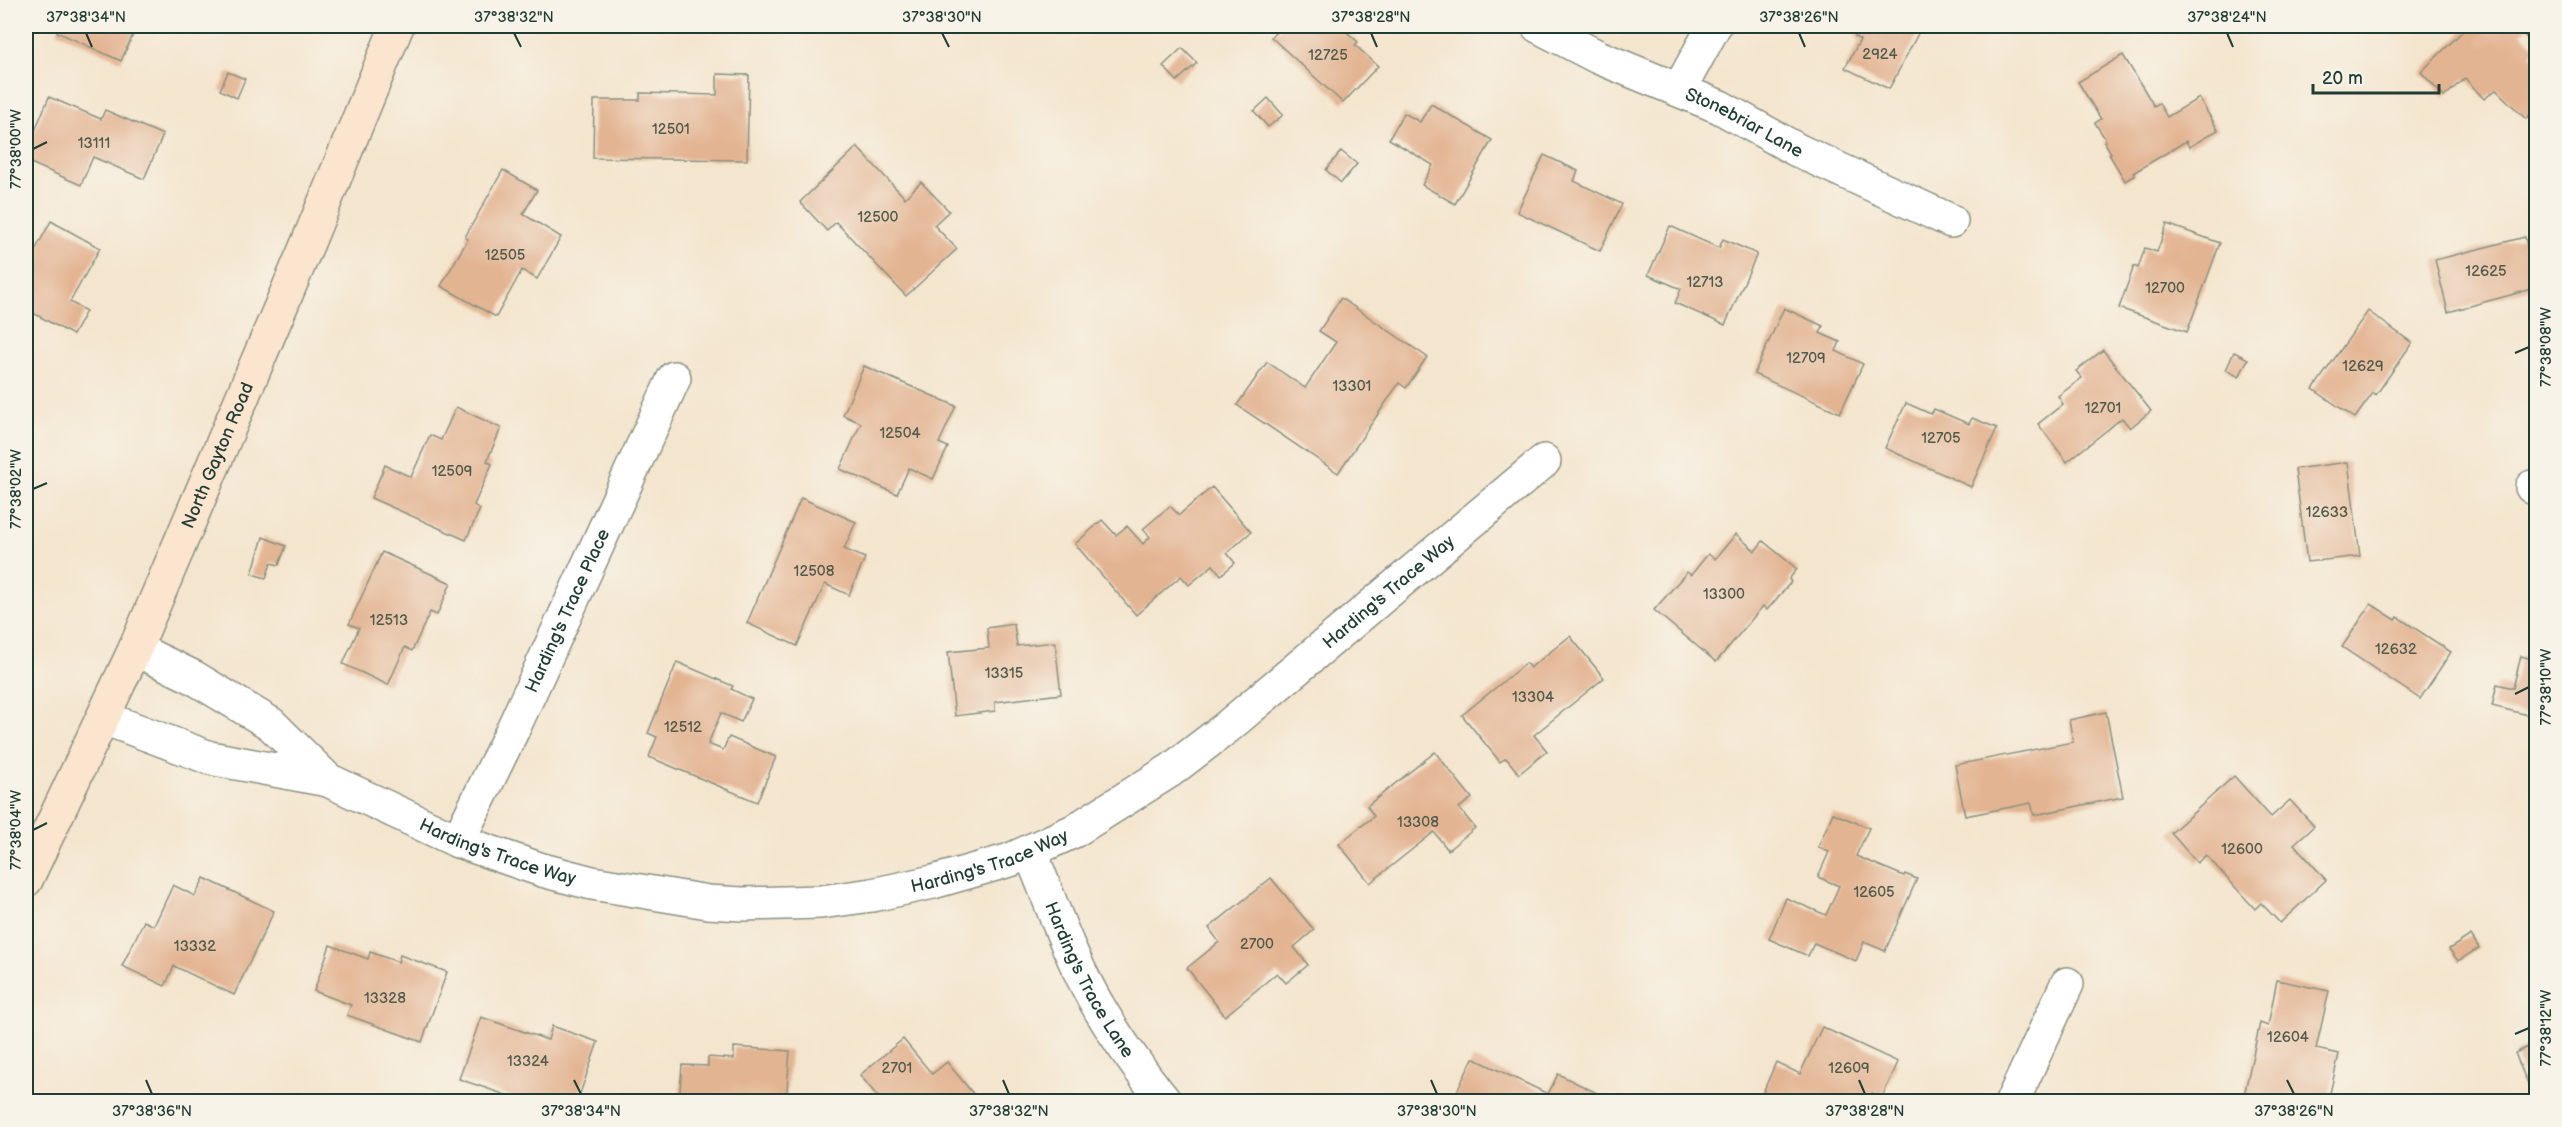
<svg xmlns="http://www.w3.org/2000/svg" width="2562" height="1127" font-family="'Balsamiq Sans',sans-serif">
<style>
.building{fill:#e3b492}
.lines{fill:none;stroke-linecap:round;stroke-linejoin:round}
.street-casing{stroke:#8a9181;stroke-width:36}
.secondary-casing{stroke:#8a9181;stroke-width:36}
.street{stroke:#fff;stroke-width:33}
.secondary{stroke:#fce5cf;stroke-width:33}
.ticks{fill:none;stroke:#1f3d34;stroke-width:2}
.labels{text-anchor:middle;stroke-width:6;stroke-linejoin:round;paint-order:stroke}
.number-label{font-size:15px;fill:#505b4c}
.street-label{font-size:18px;fill:#1f3d34;stroke:#f7f3e8}
.neatline{fill:none;stroke:#1f3d34;stroke-width:2}
.ticks-label{font-size:15px;text-anchor:middle;fill:#1f3d34}
</style>
<rect width="100%" height="100%" fill="#f7f3e8"/>
<filter id="ink" filterUnits="userSpaceOnUse"><feTurbulence type="fractalNoise" baseFrequency=".0167" numOctaves="2"/><feDisplacementMap in="SourceGraphic" scale="12" xChannelSelector="R" yChannelSelector="G"/><feConvolveMatrix kernelMatrix="1 2 1 2 8 2 1 2 1" color-interpolation-filters="sRGB"/></filter>
<filter id="wash" filterUnits="userSpaceOnUse"><feTurbulence type="fractalNoise" baseFrequency=".008" numOctaves="4" result="noise"/><feDisplacementMap in="SourceGraphic" scale="24" xChannelSelector="R" yChannelSelector="G"/><feGaussianBlur stdDeviation="1.35" result="paint"/><feColorMatrix in="noise" values="0 0 0 0 0 0 0 0 0 0 0 0 0 0 0 0 0 1.4 0 .05"/><feComposite in="paint" operator="in"/></filter>
<g filter="url(#wash)">
<rect width="100%" height="100%" fill="#f4e5ce"/>
<g id="blocks">
<g class="building">
<path d="M60 26H137L121 61 57 32Z"/>
<path d="M1282 26H1340L1358 42 1355 45 1378 66 1343 103 1271 37Z"/>
<path d="M1861 26H1922L1889 89 1845 68 1860 40 1855 37Z"/>
<path d="M2468 26H2525L2528 28 2522 33 2536 48 2531 54 2536 60V108L2526 119 2496 90 2484 99 2465 78 2444 97 2421 72Z"/>
<path d="M1182 48 1197 63 1177 81 1163 66Z"/>
<path d="M2123 55 2154 106 2159 103 2167 117 2199 98 2218 130 2189 147 2186 141 2133 173 2135 175 2125 181 2109 154 2111 153 2104 141 2106 140 2095 123 2101 119 2078 82Z"/>
<path d="M228 72 245 79 237 98 220 90Z"/>
<path d="M717 74 749 75 747 160 593 158 594 100H640V93L717 95Z"/>
<path d="M49 97 101 119 105 110 163 135 144 179 93 157 81 185 26 161V152Z"/>
<path d="M1268 98 1283 115 1268 127 1254 111Z"/>
<path d="M1431 104 1492 140 1455 204 1422 185 1433 165 1389 139 1404 113 1420 122Z"/>
<path d="M857 147 905 198 921 182 949 211 934 225 957 249 906 296 836 222 827 231 800 202Z"/>
<path d="M1341 151 1357 164 1341 183 1326 170Z"/>
<path d="M1544 155 1578 171 1574 181 1622 204 1600 251 1517 212Z"/>
<path d="M503 170 537 190 523 214 561 237 537 279 522 270 496 317 441 286 468 239 465 237Z"/>
<path d="M51 221 100 248 70 302 86 311 73 335 26 309V267Z"/>
<path d="M2167 224 2220 243 2187 332 2119 308 2134 266 2138 268 2145 248 2157 252Z"/>
<path d="M1670 226 1719 248 1723 239 1757 254 1725 325 1675 303 1681 289 1648 275Z"/>
<path d="M2525 237 2536 288 2448 312 2435 260Z"/>
<path d="M1341 298 1427 357 1406 388 1399 383 1338 473 1237 405 1267 362 1305 388 1336 342 1319 331Z"/>
<path d="M1784 308 1823 326 1820 333 1840 342 1836 351 1863 364 1840 413 1754 374Z"/>
<path d="M2368 311 2412 343 2376 395 2373 393 2355 418 2313 389Z"/>
<path d="M2103 350 2151 411 2130 428 2122 418 2067 462 2038 424 2063 404 2058 396 2082 378 2076 371Z"/>
<path d="M2234 352 2248 359 2239 377 2226 370Z"/>
<path d="M864 366 956 406 939 443 948 447 933 479 909 468 897 494 840 469 861 423 843 415Z"/>
<path d="M1906 403 1931 414 1934 409 1969 424 1972 418 1997 428 1971 487 1885 448Z"/>
<path d="M456 407 501 428 487 461 492 464 474 505 480 509 466 540 371 498 385 465 411 477 430 435 441 440Z"/>
<path d="M2348 462 2360 556 2307 562 2295 469Z"/>
<path d="M1212 487 1251 532 1227 553 1235 563 1221 575 1213 565 1189 585 1181 576 1136 615 1075 544 1102 520 1116 535 1127 526 1143 544 1150 537 1143 529 1170 506 1179 515Z"/>
<path d="M801 498 856 522 844 549 865 558 849 595 825 584 797 646 747 623Z"/>
<path d="M1736 534 1755 551 1763 541 1797 569 1789 579 1791 582 1767 610 1763 606 1716 662 1654 610 1687 572 1691 575 1708 554 1715 559Z"/>
<path d="M263 537 286 546 279 565 271 563 266 578 252 574Z"/>
<path d="M382 552 451 583 437 615 430 612 412 651 405 647 388 685 343 664 359 628 349 624Z"/>
<path d="M2371 604 2396 620 2398 617 2451 652 2420 699 2342 647Z"/>
<path d="M1014 624 1017 646 1055 642 1061 694 995 702V711L955 716 948 652 989 648 987 628Z"/>
<path d="M1570 636 1604 678 1534 735 1547 751 1519 774 1506 758 1500 762 1462 715 1526 663 1530 668Z"/>
<path d="M2521 656 2536 660V717L2492 706 2497 684 2513 688Z"/>
<path d="M677 662 733 686 731 689 752 699 741 722 721 713 708 744 723 750 729 737 776 757 757 802 649 757 657 737 648 733Z"/>
<path d="M2106 712 2123 797 2034 815 2031 803 1965 816 1955 765 2073 742 2069 720Z"/>
<path d="M1435 752 1472 798 1459 808 1475 828 1448 850 1434 832 1370 883 1339 844 1374 816 1367 806Z"/>
<path d="M2234 776 2271 817 2290 800 2314 826 2294 844 2326 880 2280 923 2261 903 2255 909 2206 855 2197 863 2171 833Z"/>
<path d="M1833 813 1869 828 1856 856 1904 876 1905 874 1917 879 1885 951 1864 942 1856 961 1814 943 1808 956 1769 939 1786 898 1826 915 1839 886 1818 877 1829 852 1818 847Z"/>
<path d="M204 878 274 911 234 995 174 966 165 986 122 966 144 921 154 926 173 885 195 896Z"/>
<path d="M1271 878 1314 930 1294 947 1308 965 1286 983 1277 973 1225 1016 1187 968 1219 942 1209 928Z"/>
<path d="M2471 935 2479 948 2458 961 2449 949Z"/>
<path d="M330 945 368 959 370 952 398 962 400 955 447 972 422 1042 347 1015 351 1005 314 991Z"/>
<path d="M2277 980 2329 991 2316 1049 2339 1054 2328 1102 2243 1100 2260 1023 2268 1026Z"/>
<path d="M481 1017 548 1040 552 1026 598 1042 577 1102H508L509 1096 459 1079Z"/>
<path d="M1822 1027 1898 1062 1882 1098 1872 1093 1868 1102H1770L1761 1097 1776 1062 1800 1074Z"/>
<path d="M903 1039 932 1074 947 1062 980 1102H882L860 1075Z"/>
<path d="M2536 1043V1102H2535L2515 1053Z"/>
<path d="M734 1047 790 1051 786 1102H679L682 1065 708 1066V1057L734 1059Z"/>
<path d="M1473 1058 1548 1094 1558 1074 1597 1093 1592 1102H1452Z"/>
</g>
</g>
</g>
<g filter="url(#ink)">
<use href="#blocks" fill-opacity="0" stroke="#8a9181" stroke-width="1.5"/>
<g class="lines">
<defs>
<g id="street">
<path id="s1" d="M1538 26 1598 57 1720 107 1797 150 1951 221"/>
<path d="M1679 90 1714 26"/>
<path d="M2532 487 2536 489"/>
<path d="M135 649 193 677 271 724 328 780"/>
<path id="s2" d="M104 718 210 758 328 780 458 841 542 870 592 883 708 902 742 904 821 902 872 895 933 882 1010 860 1074 831 1171 770 1226 728 1544 461"/>
<path id="s3" d="M458 841 513 729 674 378"/>
<path id="s4" d="M1030 851C1052 905 1071 961 1101 1011 1120 1043 1142 1073 1165 1102"/>
<path d="M2012 1102 2067 984"/>
</g>
<g id="secondary">
<path id="s5" d="M26 880 135 649 307 245 397 26"/>
</g>
</defs>
<use href="#street" class="street-casing"/>
<use href="#secondary" class="secondary-casing"/>
<use href="#street" class="street"/>
<use href="#secondary" class="secondary"/>
</g>
</g>
<path class="ticks" d="M86 33 92 47M514 33 521 47M942 33 949 47M1371 33 1377 47M1799 33 1805 47M2227 33 2233 47M33 149 47 142M2515 353 2529 347M33 489 47 483M2515 694 2529 687M33 830 47 823M2515 1034 2529 1028M146 1080 152 1094M574 1080 581 1094M1003 1080 1009 1094M1431 1080 1437 1094M1859 1080 1865 1094M2287 1080 2294 1094"/>
<g class="labels">
<g class="number-label">
<text x="1880" y="59">2924</text>
<text x="1328" y="60">12725</text>
<text x="671" y="134">12501</text>
<text x="94" y="148">13111</text>
<text x="878" y="222">12500</text>
<text x="505" y="260">12505</text>
<text x="2486" y="276">12625</text>
<text x="1705" y="287">12713</text>
<text x="2165" y="293">12700</text>
<text x="1806" y="363">12709</text>
<text x="2363" y="371">12629</text>
<text x="1352" y="391">13301</text>
<text x="2103" y="413">12701</text>
<text x="900" y="438">12504</text>
<text x="1941" y="443">12705</text>
<text x="452" y="476">12509</text>
<text x="2327" y="517">12633</text>
<text x="814" y="576">12508</text>
<text x="1724" y="599">13300</text>
<text x="389" y="625">12513</text>
<text x="2396" y="654">12632</text>
<text x="1004" y="678">13315</text>
<text x="1533" y="702">13304</text>
<text x="683" y="732">12512</text>
<text x="1418" y="827">13308</text>
<text x="2242" y="854">12600</text>
<text x="1874" y="897">12605</text>
<text x="1257" y="949">2700</text>
<text x="195" y="951">13332</text>
<text x="385" y="1003">13328</text>
<text x="2288" y="1042">12604</text>
<text x="528" y="1066">13324</text>
<text x="897" y="1073">2701</text>
<text x="1849" y="1073">12609</text>
</g>
<g class="street-label">
<text dy="6" stroke="none"><textPath href="#s1" startOffset="228">Stonebriar Lane</textPath></text>
<text dy="6" stroke="none"><textPath href="#s5" startOffset="466">North Gayton Road</textPath></text>
<text dy="6" stroke="none"><textPath href="#s2" startOffset="1408">Harding's Trace Way</textPath></text>
<text dy="6" stroke="none"><textPath href="#s3" startOffset="255">Harding's Trace Place</textPath></text>
<text dy="6" stroke="none"><textPath href="#s2" startOffset="418">Harding's Trace Way</textPath></text>
<text dy="6" stroke="none"><textPath href="#s2" startOffset="922">Harding's Trace Way</textPath></text>
<text dy="6" stroke="none"><textPath href="#s4" startOffset="142">Harding's Trace Lane</textPath></text>
</g>
</g>
<rect width="2562" height="1127" fill="none" stroke="#f7f3e8" stroke-width="66"/>
<path d="M2313 84v9h126v-9" fill="none" stroke="#1f3d34" stroke-width="3"/>
<text x="2322" y="84" font-size="18" fill="#1f3d34" stroke="#f7f3e8" stroke-width="4.5" paint-order="stroke">20 m</text>
<rect x="33" y="33" width="2496" height="1061" class="neatline"/>
<g class="ticks-label">
<text x="86" y="22">37°38'34"N</text>
<text x="514" y="22">37°38'32"N</text>
<text x="942" y="22">37°38'30"N</text>
<text x="1371" y="22">37°38'28"N</text>
<text x="1799" y="22">37°38'26"N</text>
<text x="2227" y="22">37°38'24"N</text>
<text transform="translate(16 149) rotate(-90)" y="5">77°38'00"W</text>
<text transform="translate(2546 347) rotate(-90)" y="5">77°38'08"W</text>
<text transform="translate(16 489) rotate(-90)" y="5">77°38'02"W</text>
<text transform="translate(2546 687) rotate(-90)" y="5">77°38'10"W</text>
<text transform="translate(16 830) rotate(-90)" y="5">77°38'04"W</text>
<text transform="translate(2546 1028) rotate(-90)" y="5">77°38'12"W</text>
<text x="152" y="1116">37°38'36"N</text>
<text x="581" y="1116">37°38'34"N</text>
<text x="1009" y="1116">37°38'32"N</text>
<text x="1437" y="1116">37°38'30"N</text>
<text x="1865" y="1116">37°38'28"N</text>
<text x="2294" y="1116">37°38'26"N</text>
</g>
</svg>
